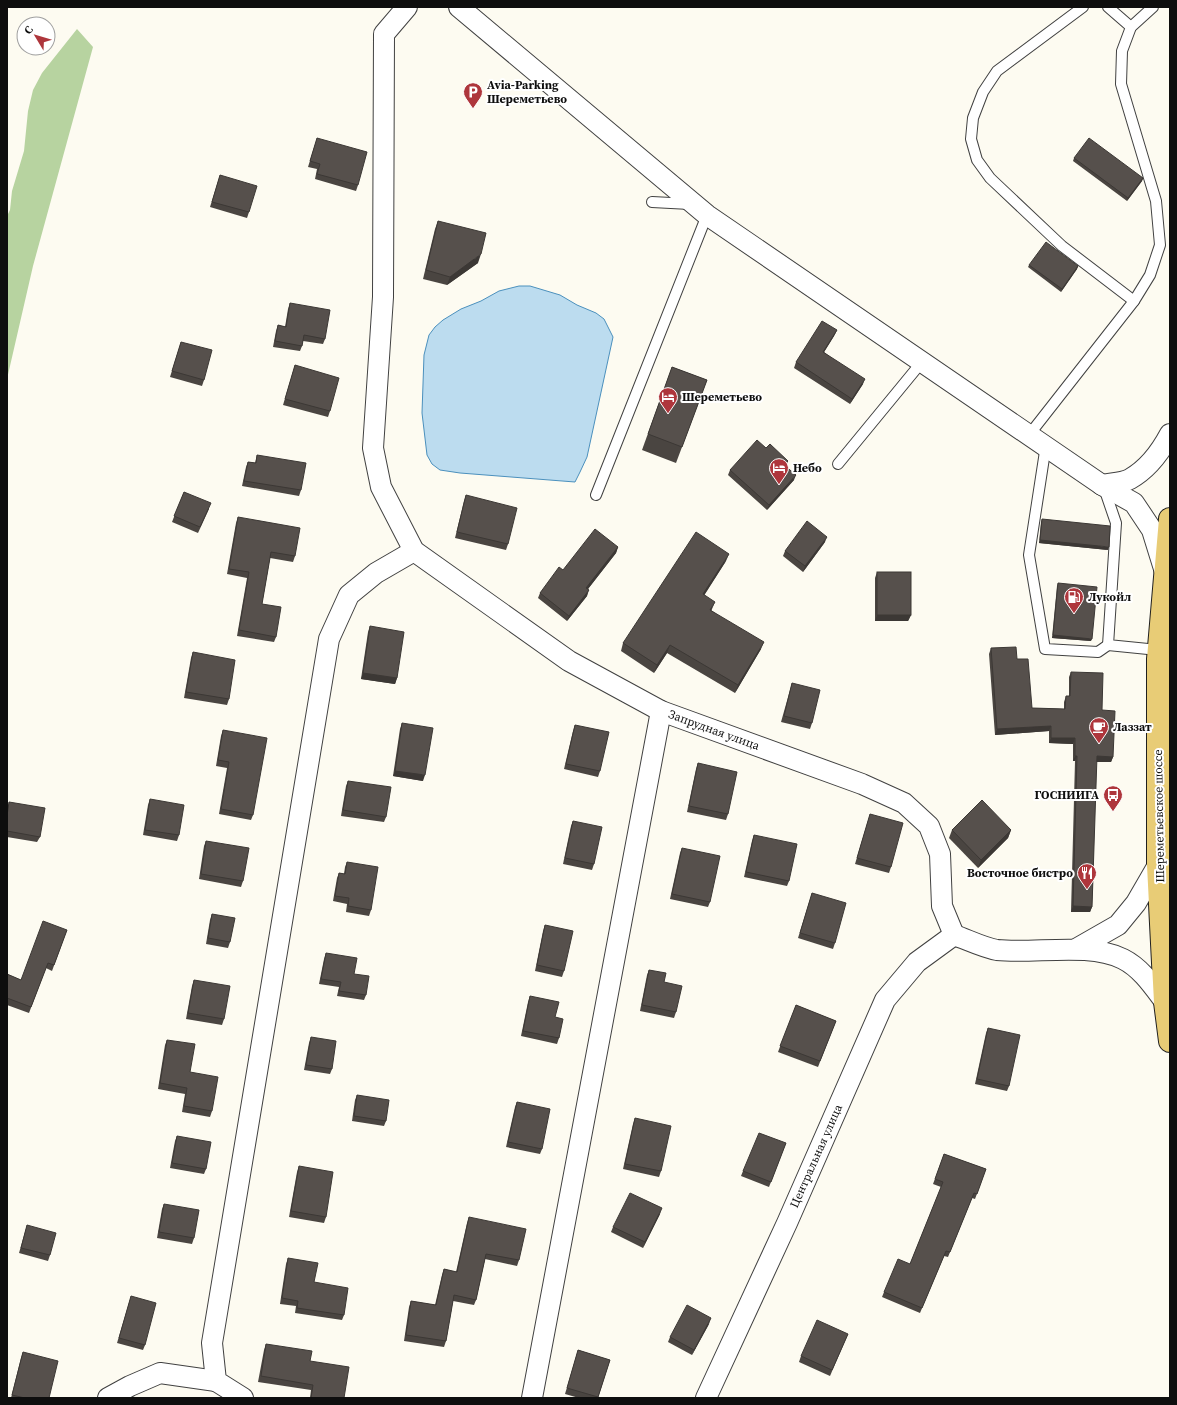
<svg xmlns="http://www.w3.org/2000/svg" width="1177" height="1405" font-family="'Source Serif 4',serif">
<style>
.forest{fill:#b7d3a0}
.water{fill:#bcdcef;stroke:#4b90bd}
.lines{fill:none;stroke-linecap:round;stroke-linejoin:round}
.lane-casing{stroke:#414141;stroke-width:12}
.street-casing{stroke:#414141;stroke-width:22}
.primary-casing{stroke:#1f1f1f;stroke-width:24}
.lane{stroke:#fff;stroke-width:10}
.street{stroke:#fff;stroke-width:20}
.primary{stroke:#e8cc76;stroke-width:22}
.wall{fill:#4a4541}
.shaded-wall{fill:#3c3835}
.building{fill:#56504c;stroke:#3c3835}
.labels{text-anchor:middle;stroke-width:4;stroke-linejoin:round;paint-order:stroke}
.poi-label{font-size:12px;font-weight:bold;fill:#0e0e0e;stroke:#fff;text-anchor:start}
.street-label{font-size:12px;fill:#0e0e0e;stroke:#fff}
</style>
<rect width="100%" height="100%" fill="#fdfbf1"/>
<path class="forest" d="M77 29 93 47 33 266 7 379V216L10 210 12 191 24 151 28 111 33 90 42 73Z"/>
<path class="water" d="M519 286H530L560 295 577 305 596 313 604 319 613 337 587 457 580 472 575 482 460 473 440 470 432 464 427 455 422 413 424 355 429 335 435 327 443 320 461 309 481 301 499 291Z"/>
<g class="lines">
<defs>
<g id="lane">
<path d="M1108 7 1131 27"/>
<path d="M652 202 690 204"/>
<path d="M1134 301 1150 275 1160 245 1156 201 1121 84 1122 51 1131 27 1153 7"/>
<path d="M1029 435 1134 301 1062 246 990 178 977 160 971 139 973 118 983 92 997 71 1083 7"/>
<path d="M1046 445 1029 555 1045 649 1098 652 1108 645"/>
<path d="M838 464 921 363"/>
<path d="M1104 488 1116 523 1108 645 1158 650"/>
<path d="M596 495 707 215"/>
</g>
<g id="street">
<path d="M407 7 384 34 383 297 373 448 381 487 414 551 569 661 661 711 862 784 904 803 929 826 940 854 942 906 954 935"/>
<path d="M459 7 707 215 1102 485 1134 503 1152 530 1165 572"/>
<path d="M1102 485C1111 483 1123 483 1130 479 1148 469 1161 451 1170 434"/>
<path d="M954 935C966 939 984 948 997 950 1035 954 1089 942 1123 959 1141 968 1153 986 1165 1002"/>
<path d="M1076 949 1118 925 1136 903 1158 865"/>
<path d="M108 1398 130 1386 160 1373 216 1381"/>
<path d="M243 1398 216 1381 212 1343 329 639 349 595 376 573 414 551"/>
<path d="M532 1398 661 711"/>
<path d="M706 1398 787 1223 885 1000 917 962 954 935"/>
</g>
<path id="primary" d="M1170 519 1158 659V865L1165 1002 1170 1041"/>
</defs>
<use href="#lane" class="lane-casing"/>
<use href="#street" class="street-casing"/>
<use href="#primary" class="primary-casing"/>
<use href="#lane" class="lane"/>
<use href="#street" class="street"/>
<use href="#primary" class="primary"/>
</g>
<g class="wall">
<path d="M317 138 358 185 356 191 315 179 317 169 308 167Z"/>
<path d="M1074 158 1143 178 1142 181 1127 201 1073 161Z"/>
<path d="M220 175 249 212 247 218 210 207Z"/>
<path d="M438 221 478 263 447 285 423 279 435 229Z"/>
<path d="M1029 265 1078 266 1077 269 1061 292 1028 267Z"/>
<path d="M290 303 325 339 323 344 303 341 302 346 300 351 273 347 276 331 278 325 285 327 288 309Z"/>
<path d="M837 330 834 336 824 352 863 384 850 404 794 368 796 362Z"/>
<path d="M181 342 204 380 202 386 170 377Z"/>
<path d="M295 365 330 411 328 417 283 405Z"/>
<path d="M672 367 707 380 676 463 642 450Z"/>
<path d="M766 448 788 461 786 466 794 480 767 510 728 475 730 470Z"/>
<path d="M257 455 301 490 299 496 242 486 246 467 248 462 255 463Z"/>
<path d="M184 492 209 509 198 533 172 522Z"/>
<path d="M466 495 508 544 506 550 455 538 464 501Z"/>
<path d="M238 517 295 556 293 562 270 558 262 604 276 637 274 642 237 636 247 578 227 574 236 523Z"/>
<path d="M1042 519 1108 550 1039 543 1041 522Z"/>
<path d="M825 542 803 572 783 556 785 551Z"/>
<path d="M618 547 616 553 588 589 587 596 567 621 538 598 540 593 563 570Z"/>
<path d="M726 561 704 595 712 609 711 610 761 649 735 693 667 653 654 673 621 651 623 643Z"/>
<path d="M877 572 911 615 908 621H875V578Z"/>
<path d="M1058 583 1091 641 1052 638 1057 586Z"/>
<path d="M370 626 397 678 395 684 361 679 368 632Z"/>
<path d="M991 648 1017 659 1032 708 1064 709V702L1066 696H1069V677L1071 672 1102 710 1113 757 1111 762H1096L1092 907 1090 912H1071L1075 761H1073V744L1049 743V731L995 735 989 654Z"/>
<path d="M193 652 229 699 227 705 184 698 191 658Z"/>
<path d="M792 683 812 723 810 729 781 722Z"/>
<path d="M402 723 423 781 393 776 400 729Z"/>
<path d="M575 725 600 771 598 777 564 769 573 731Z"/>
<path d="M223 730 253 815 251 820 219 814 227 768 216 766 221 736Z"/>
<path d="M698 763 728 814 726 820 687 812 696 769Z"/>
<path d="M348 781 386 817 384 822 341 816 346 786Z"/>
<path d="M150 799 179 835 177 841 143 835 148 805Z"/>
<path d="M9 802 40 837 37 842 7 837V810Z"/>
<path d="M870 814 891 867 889 873 855 864Z"/>
<path d="M573 821 594 864 592 870 563 864 571 826Z"/>
<path d="M952 830H1011L1008 838 978 868 949 838Z"/>
<path d="M754 835 789 881 787 886 744 877 752 841Z"/>
<path d="M206 841 243 881 241 887 199 879 204 846Z"/>
<path d="M682 848 710 902 708 907 670 899 680 853Z"/>
<path d="M347 862 371 910 369 916 346 912 347 904 333 901 337 878 339 873 344 874 345 867Z"/>
<path d="M812 893 835 943 833 949 798 938Z"/>
<path d="M212 914 230 942 228 948 206 944 210 920Z"/>
<path d="M545 925 564 971 562 977 535 971 543 931Z"/>
<path d="M67 930 52 971 46 968 29 1013 7 1005V974L21 980Z"/>
<path d="M326 953 366 995 364 1000 337 996 339 987 319 984 324 959Z"/>
<path d="M649 970 664 982 676 1012 674 1018 640 1011 647 975Z"/>
<path d="M194 980 224 1019 222 1025 186 1019 192 986Z"/>
<path d="M530 996 555 1017 559 1038 557 1044 521 1036 528 1002Z"/>
<path d="M796 1005 836 1021 818 1067 778 1052Z"/>
<path d="M988 1028 1009 1086 1007 1091 975 1084 986 1033Z"/>
<path d="M311 1037 332 1069 330 1074 304 1070 309 1043Z"/>
<path d="M167 1040 212 1111 210 1117 182 1112 185 1094 158 1089 165 1045Z"/>
<path d="M357 1095 386 1121 384 1126 352 1121 355 1100Z"/>
<path d="M517 1102 542 1149 540 1154 506 1147 515 1107Z"/>
<path d="M635 1118 661 1171 659 1177 623 1169 633 1124Z"/>
<path d="M177 1136 206 1169 204 1174 170 1168 175 1141Z"/>
<path d="M786 1143 769 1187 741 1176 743 1171Z"/>
<path d="M944 1154 986 1169 975 1199 972 1198 948 1257 944 1256 920 1313 882 1297 884 1292 910 1264 941 1187 933 1184Z"/>
<path d="M299 1166 326 1217 324 1223 289 1217 297 1172Z"/>
<path d="M164 1204 194 1238 192 1244 157 1238 162 1209Z"/>
<path d="M660 1214 643 1248 611 1232 613 1227Z"/>
<path d="M469 1217 519 1260 517 1266 485 1259 476 1300 474 1305 453 1301 446 1341 444 1347 404 1341 409 1307 411 1301 435 1305 442 1275 444 1269 456 1272 467 1223Z"/>
<path d="M27 1225 50 1255 48 1261 19 1253Z"/>
<path d="M288 1258 314 1282 344 1315 342 1320 295 1313 296 1306 280 1304 286 1264Z"/>
<path d="M131 1296 145 1345 143 1350 117 1343Z"/>
<path d="M709 1324 692 1355 668 1342 670 1337Z"/>
<path d="M848 1334 830 1376 799 1362 801 1356Z"/>
<path d="M266 1344 310 1361 344 1398H310L311 1390 258 1382 264 1350Z"/>
<path d="M578 1350 610 1360 598 1398H579L565 1394Z"/>
<path d="M23 1352 49 1398H11L21 1358Z"/>
</g>
<g class="shaded-wall">
<path d="M1143 178 1142 181 1127 201 1128 198Z"/>
<path d="M481 254 478 263 447 285 450 277Z"/>
<path d="M1078 266 1077 269 1061 292 1062 289Z"/>
<path d="M837 330 834 336 821 357 823 352Z"/>
<path d="M865 379 863 384 850 404 852 399Z"/>
<path d="M796 475 794 480 767 510 769 505Z"/>
<path d="M827 537 825 542 803 572 805 566Z"/>
<path d="M1040 540 1109 547 1108 550 1039 543Z"/>
<path d="M618 547 616 553 584 594 586 588Z"/>
<path d="M729 554 726 561 700 602 703 594Z"/>
<path d="M589 590 587 596 567 621 569 616Z"/>
<path d="M715 602 712 609 707 617 710 610Z"/>
<path d="M877 615H911L908 621H875Z"/>
<path d="M1053 635 1092 639 1091 641 1052 638Z"/>
<path d="M764 642 761 649 735 693 738 685Z"/>
<path d="M670 645 667 653 654 673 657 665Z"/>
<path d="M363 673 397 678 395 684 361 679Z"/>
<path d="M1051 726 1049 731 995 735 997 729Z"/>
<path d="M1051 738H1075L1073 744 1049 743Z"/>
<path d="M1075 756H1077L1075 761H1073Z"/>
<path d="M1097 756 1113 757 1111 762H1095Z"/>
<path d="M395 771 425 775 423 781 393 776Z"/>
<path d="M1011 830 1008 838 978 868 981 860Z"/>
<path d="M1073 906 1092 907 1090 912H1071Z"/>
<path d="M662 1208 660 1214 643 1248 645 1242Z"/>
<path d="M711 1318 709 1324 692 1355 694 1350Z"/>
</g>
<g class="building">
<path d="M317 138 367 152 358 185 317 174 320 164 310 161Z"/>
<path d="M1089 138 1143 178 1128 198 1074 158Z"/>
<path d="M220 175 257 186 249 212 212 202Z"/>
<path d="M438 221 486 233 481 254 450 277 426 270Z"/>
<path d="M1046 242 1078 266 1062 289 1029 265Z"/>
<path d="M290 303 330 310 325 339 304 335 302 346 275 341 278 325 286 327Z"/>
<path d="M822 321 837 330 823 352 865 379 852 399 796 362Z"/>
<path d="M181 342 212 350 204 380 172 371Z"/>
<path d="M295 365 339 378 330 411 285 399Z"/>
<path d="M672 367 707 380 682 447 648 434Z"/>
<path d="M757 440 766 448 770 444 788 461 784 465 796 475 769 505 730 470Z"/>
<path d="M257 455 306 463 301 490 244 481 248 462 256 463Z"/>
<path d="M184 492 211 503 200 527 174 516Z"/>
<path d="M466 495 517 508 508 544 457 532Z"/>
<path d="M238 517 300 528 295 556 271 552 262 604 281 607 276 637 239 630 249 572 229 569Z"/>
<path d="M1042 519 1110 526 1109 547 1040 540Z"/>
<path d="M807 521 827 537 805 566 785 551Z"/>
<path d="M595 529 618 547 586 588 589 590 569 616 540 593 559 567 563 570Z"/>
<path d="M696 532 729 554 703 594 715 602 710 610 764 642 738 685 670 645 657 665 623 643Z"/>
<rect x="877" y="572" width="34" height="43"/>
<path d="M1058 583 1097 587 1092 639 1053 635Z"/>
<path d="M370 626 404 632 397 678 363 673Z"/>
<path d="M1016 647 1017 659H1028L1032 708 1065 709 1066 696H1070L1071 672 1103 673 1102 710 1115 711 1113 757 1097 756 1092 907 1073 906 1077 756H1075V738H1051V726L997 729 991 648Z"/>
<path d="M193 652 235 660 229 699 186 692Z"/>
<path d="M792 683 820 690 812 723 784 716Z"/>
<path d="M402 723 433 728 425 775 395 771Z"/>
<path d="M575 725 609 732 600 771 566 764Z"/>
<path d="M223 730 267 738 253 815 221 809 229 762 218 760Z"/>
<path d="M698 763 737 772 728 814 689 806Z"/>
<path d="M348 781 391 787 386 817 343 810Z"/>
<path d="M150 799 184 805 179 835 145 830Z"/>
<path d="M982 800 1011 830 981 860 952 830Z"/>
<path d="M9 802 45 808 40 837 7 831V816Z"/>
<path d="M870 814 903 823 891 867 857 858Z"/>
<path d="M573 821 602 827 594 864 565 858Z"/>
<path d="M754 835 797 844 789 881 746 872Z"/>
<path d="M206 841 249 848 243 881 201 874Z"/>
<path d="M682 848 720 856 710 902 672 894Z"/>
<path d="M347 862 378 867 371 910 348 906 349 898 335 896 339 873 345 874Z"/>
<path d="M812 893 846 903 835 943 800 933Z"/>
<path d="M212 914 235 918 230 942 208 938Z"/>
<path d="M43 921 67 930 54 965 48 963 31 1007 7 998V974L21 980Z"/>
<path d="M545 925 573 931 564 971 537 965Z"/>
<path d="M326 953 357 958 354 974 369 976 366 995 339 991 341 982 321 979Z"/>
<path d="M649 970 666 973 664 982 682 986 676 1012 642 1005Z"/>
<path d="M194 980 230 986 224 1019 188 1013Z"/>
<path d="M530 996 559 1002 555 1017 563 1019 559 1038 523 1031Z"/>
<path d="M796 1005 836 1021 820 1061 780 1046Z"/>
<path d="M988 1028 1020 1035 1009 1086 977 1079Z"/>
<path d="M311 1037 336 1041 332 1069 306 1065Z"/>
<path d="M167 1040 195 1044 190 1072 218 1077 212 1111 184 1106 187 1088 160 1083Z"/>
<path d="M357 1095 389 1100 386 1121 354 1116Z"/>
<path d="M517 1102 550 1109 542 1149 508 1142Z"/>
<path d="M635 1118 671 1126 661 1171 625 1164Z"/>
<path d="M759 1133 786 1143 771 1182 743 1171Z"/>
<path d="M177 1136 211 1142 206 1169 172 1163Z"/>
<path d="M944 1154 986 1169 977 1194 974 1193 950 1252 946 1251 922 1308 884 1292 898 1259 910 1264 943 1182 935 1179Z"/>
<path d="M299 1166 333 1172 326 1217 291 1211Z"/>
<path d="M630 1193 662 1208 645 1242 613 1227Z"/>
<path d="M164 1204 199 1210 194 1238 159 1232Z"/>
<path d="M469 1217 526 1229 519 1260 486 1254 476 1300 454 1295 446 1341 406 1335 411 1301 436 1305 444 1269 457 1272Z"/>
<path d="M27 1225 56 1233 50 1255 21 1248Z"/>
<path d="M288 1258 318 1263 314 1282 348 1288 344 1315 297 1308 298 1301 282 1298Z"/>
<path d="M131 1296 156 1303 145 1345 119 1338Z"/>
<path d="M687 1305 711 1318 694 1350 670 1337Z"/>
<path d="M817 1320 848 1334 832 1370 801 1356Z"/>
<path d="M266 1344 312 1351 310 1361 349 1367 344 1398H311L313 1385 261 1376Z"/>
<path d="M578 1350 610 1360 598 1397 567 1388Z"/>
<path d="M23 1352 58 1361 49 1398H25L12 1395Z"/>
</g>
<defs>
<symbol id="parking-pin" viewBox="-11 -11 22 30"><path d="M0 17L-7.5 6A9.5 9.5 0 1 1 7.5 6Z" fill="#ae363c" stroke="#fff"/><path d="M-3.5-5.5H1a3.5 3.5 0 0 1 0 7H-1V5.5H-3.5ZM-1-3.4V-.6H.8a1.4 1.4 0 0 0 0-2.8Z" fill="#fff"/></symbol>
<symbol id="hotel-pin" viewBox="-11 -11 22 30"><path d="M0 17L-7.5 6A9.5 9.5 0 1 1 7.5 6Z" fill="#ae363c" stroke="#fff"/><path d="M-6-4.5h1.5V1H6V5H4.5V3h-9V5H-6ZM-4 0a1.8 1.8 0 1 1 3.6 0ZM.5 0V-2.5h3Q6-2.5 6 0Z" fill="#fff"/></symbol>
<symbol id="fuel-pin" viewBox="-11 -11 22 30"><path d="M0 17L-7.5 6A9.5 9.5 0 1 1 7.5 6Z" fill="#ae363c" stroke="#fff"/><path d="M-5.5-6h7V0h2V4h1.3V-2.5L3-4.5l.8-.8L6-3V5H2.5V1h-1V6h-7ZM-4.2-4.7v3.2H.2V-4.7Z" fill="#fff"/></symbol>
<symbol id="cafe-pin" viewBox="-11 -11 22 30"><path d="M0 17L-7.5 6A9.5 9.5 0 1 1 7.5 6Z" fill="#ae363c" stroke="#fff"/><path d="M-5.5-4.5H6V0H3Q3 3.5 0 3.5H-2.5Q-5.5 3.5-5.5 0ZM3-3.2v2h1.7v-2ZM-6 4.5H4V6H-6Z" fill="#fff"/></symbol>
<symbol id="bus-pin" viewBox="-11 -11 22 30"><path d="M0 17L-7.5 6A9.5 9.5 0 1 1 7.5 6Z" fill="#ae363c" stroke="#fff"/><path d="M-5-6H5V4H4V6H2V4H-2V6H-4V4H-5ZM-3.5-4V0h7V-4ZM-3.5 1.2v1.5H-2V1.2ZM2 1.2v1.5H3.5V1.2Z" fill="#fff"/></symbol>
<symbol id="restaurant-pin" viewBox="-11 -11 22 30"><path d="M0 17L-7.5 6A9.5 9.5 0 1 1 7.5 6Z" fill="#ae363c" stroke="#fff"/><path d="M-5-6h1v4h1v-4h1v4h1v-4h1v5L-1.5 .5V6h-2V.5L-5-1ZM5-6V6H3V1.5H1.5Q1.5-4 5-6Z" fill="#fff"/></symbol>
</defs>
<g fill-rule="evenodd">
<use href="#parking-pin" x="462" y="81" width="22" height="30"/>
<use href="#hotel-pin" x="657" y="386" width="22" height="30"/>
<use href="#hotel-pin" x="768" y="457" width="22" height="30"/>
<use href="#fuel-pin" x="1063" y="586" width="22" height="30"/>
<use href="#cafe-pin" x="1088" y="716" width="22" height="30"/>
<use href="#bus-pin" x="1102" y="784" width="22" height="30"/>
<use href="#restaurant-pin" x="1076" y="862" width="22" height="30"/>
</g>
<g class="labels">
<g class="poi-label">
<text x="487" y="89">Avia-Parking<tspan x="487" dy="14">Шереметьево</tspan></text>
<text x="682" y="401">Шереметьево</text>
<text x="793" y="472">Небо</text>
<text x="1088" y="601">Лукойл</text>
<text x="1113" y="731">Лаззат</text>
<text x="1099" y="799" text-anchor="end">ГОСНИИГА</text>
<text x="1073" y="877" text-anchor="end">Восточное бистро</text>
</g>
<g class="street-label">
<text transform="translate(714 730) rotate(20)" y="4">Запрудная улица</text>
<text transform="translate(1159 816) rotate(-91)" y="4">Шереметьевское шоссе</text>
<text transform="translate(816 1156) rotate(-66)" y="4">Центральная улица</text>
</g>
</g>
<rect width="1177" height="1405" fill="none" stroke="#0e0e0e" stroke-width="16"/>
<g transform="translate(36 36) rotate(308)"><circle r="19" fill="#ffffff" stroke="#9f9f9f"/>
<path d="M0-3L7 15L0 10L-7 15Z" fill="#ae363c"/>
<text y="-6" font-size="11" font-weight="bold" text-anchor="middle" fill="#0e0e0e">С</text>
</g>
</svg>
